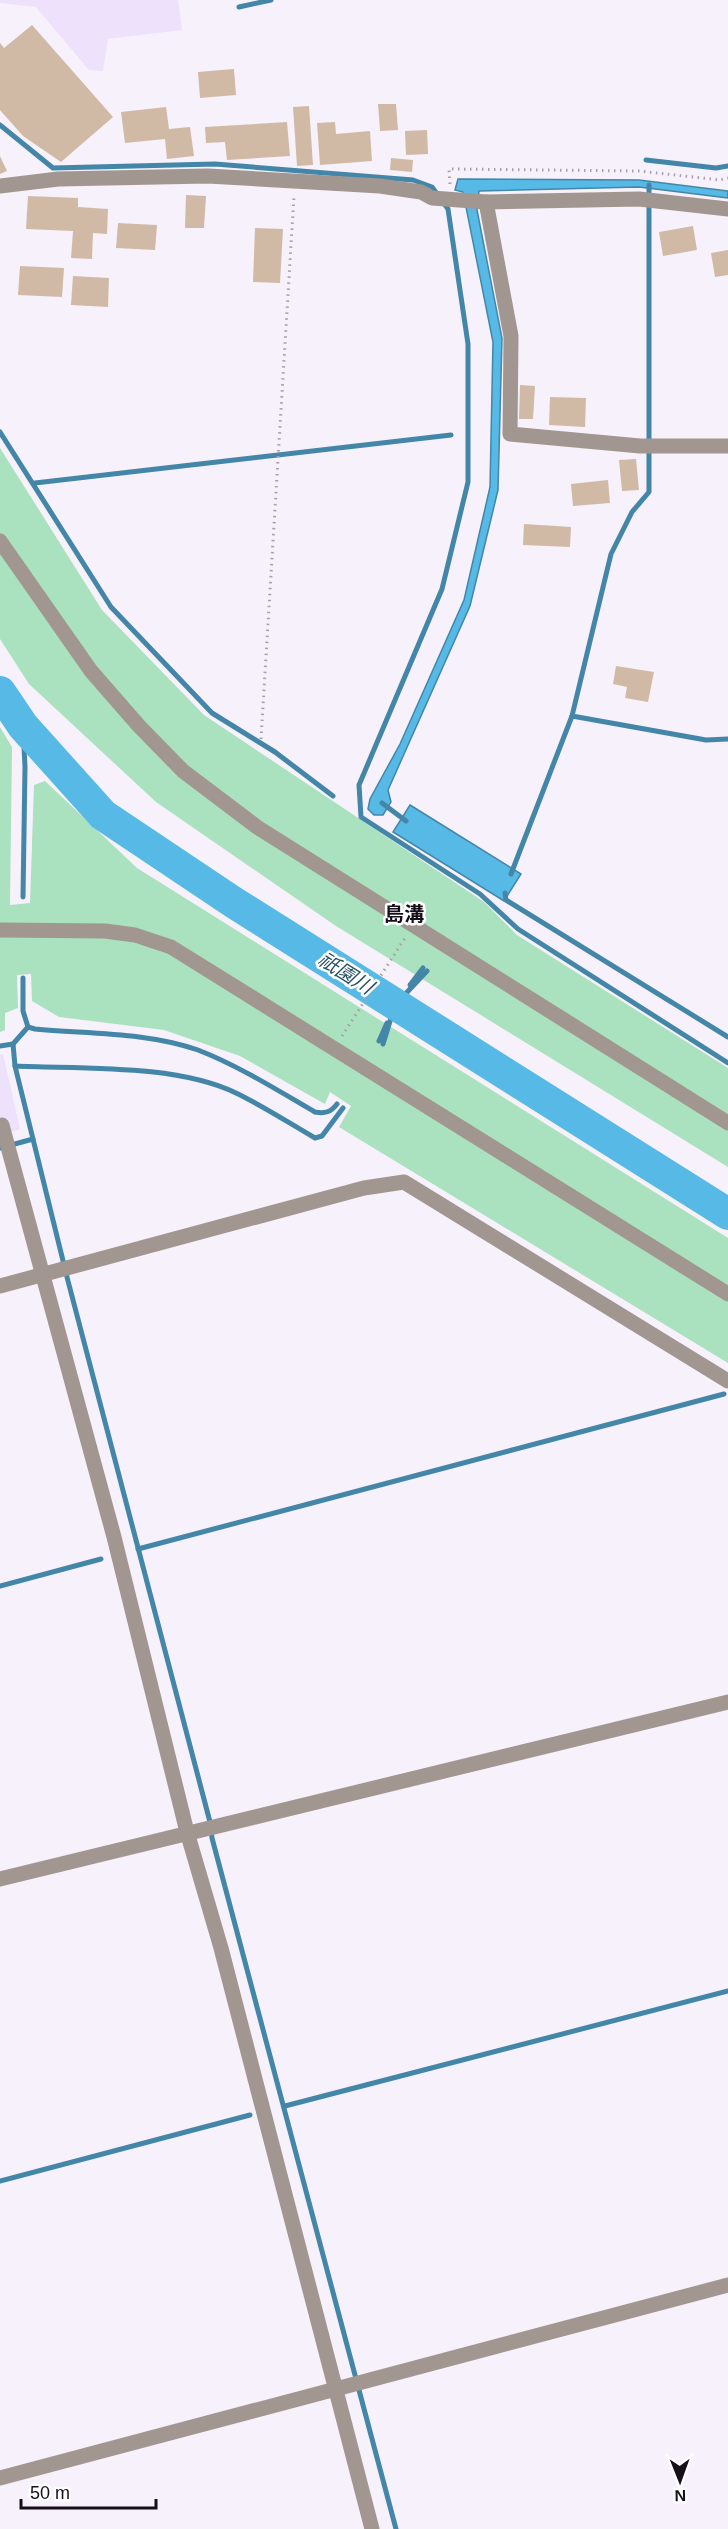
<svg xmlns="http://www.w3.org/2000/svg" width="728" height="2529" font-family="Helvetica,'Noto Sans JP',sans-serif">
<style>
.built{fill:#eee1fb}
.green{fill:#aae1be}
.water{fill:#57b9e5;stroke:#4386a8;stroke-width:1.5}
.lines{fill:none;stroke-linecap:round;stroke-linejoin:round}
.stream{stroke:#4386a8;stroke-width:5}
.river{stroke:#57b9e5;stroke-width:32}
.building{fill:#d0baa6}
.path{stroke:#a5a0aa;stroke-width:3;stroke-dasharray:1.5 4.5;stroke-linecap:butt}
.minor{stroke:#a29690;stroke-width:15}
.labels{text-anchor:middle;stroke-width:5;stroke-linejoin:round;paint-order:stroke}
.neighbourhood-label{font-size:20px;font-weight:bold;fill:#140f18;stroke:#fff}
.water-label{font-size:20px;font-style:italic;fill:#285165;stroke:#fff}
</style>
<rect width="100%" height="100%" fill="#f6f1fb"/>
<g class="built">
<path d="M0 0H178L182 30 108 39 103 71 89 70 36 7 0 3Z"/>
<path d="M3 1054 20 1129 0 1135V1055Z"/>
</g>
<g class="green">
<path d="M0 448 102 610 204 715 484 902 517 935 728 1068V1167L336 926 156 802 29 684 0 639Z"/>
<path d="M0 727 12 747 10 905 30 903 34 785 45 781 137 868 728 1238V1363L339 1127 351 1106 330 1092 325 1104 240 1056 164 1030 59 1017 32 1001 31 974 17 975 18 1008 5 1013V1030L0 1032Z"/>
</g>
<g class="water">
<path d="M458 179 639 180 728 191V198L639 187 479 191 477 210 502 338 498 490 470 606 388 790 391 802 383 815H374L368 809 370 799 400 744 464 600 490 487 493 342 463 192 455 190Z"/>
<path d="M410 805 521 874 504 901 393 832Z"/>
</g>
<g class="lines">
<g class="stream">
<path d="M239 7 271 0"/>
<path d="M0 125 53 168 215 164 413 180 432 187 448 209 468 344V482L442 589 359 785 361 817 480 894 518 929 728 1063"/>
<path d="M646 160 716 168 728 166"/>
<path d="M0 432 111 607 212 713 275 752 333 796"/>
<path d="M35 483 451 435"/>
<path d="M572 716 706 740 728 739"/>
<path d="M23 726 25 767 23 897"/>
<path d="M382 803 406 821"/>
<path d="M511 874 572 716 611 554 632 512 649 492V185"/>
<path d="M505 893 506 900 728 1037"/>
<path d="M23 978V1011L28 1027"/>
<path d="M410 985 423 968"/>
<path d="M28 1027 35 1029C88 1034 147 1032 198 1050 239 1066 277 1090 315 1112 325 1114 331 1112 337 1104"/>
<path d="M379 1041 387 1023"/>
<path d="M13 1044 15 1066"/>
<path d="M383 1044 395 1005 427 971"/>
<path d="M0 1046 13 1044 28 1027"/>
<path d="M343 1108 322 1136 315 1138C289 1123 263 1106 236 1093 176 1064 82 1069 15 1066L68 1281 210 1822 212 1838 396 2529"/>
<path d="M0 1148 33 1139"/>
<path d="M138 1549 724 1394"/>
<path d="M0 1586 101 1559"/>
<path d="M285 2106 728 1991"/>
<path d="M0 2181 250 2115"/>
</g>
<path class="river" d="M0 692 23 726 103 815 233 902 728 1214"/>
</g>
<g class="building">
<path d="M32 25 113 117 61 162 23 136 0 110V43L4 48Z"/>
<path d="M234 69 236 95 200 98 198 72Z"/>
<path d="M378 104H396L398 130 380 131Z"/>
<path d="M309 106 313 165 297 166 293 107Z"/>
<path d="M166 107 169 129 190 127 194 156 167 159 165 139 125 143 121 112Z"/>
<path d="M287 122 290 156 227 160 225 142 206 143 205 127Z"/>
<path d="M335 122 336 134 370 131 372 161 320 165 317 123Z"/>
<path d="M427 130 428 154 406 155 405 131Z"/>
<path d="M0 156 7 171 0 174Z"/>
<path d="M391 158 413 160 412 172 390 170Z"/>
<path d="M186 195 206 196 204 228H185Z"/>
<path d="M28 196 78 198V207L108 209 107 234 93 233 92 259 71 258 73 231 26 229Z"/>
<path d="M118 223 157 225 155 250 116 248Z"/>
<path d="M693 226 697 250 663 256 659 232Z"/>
<path d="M255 228 283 229 280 283 253 282Z"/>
<path d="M728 250V275L715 277 711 253Z"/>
<path d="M20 266 64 268 62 297 18 295Z"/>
<path d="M73 276 109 278 108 307 71 305Z"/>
<path d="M520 385 535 386 533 419H519Z"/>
<path d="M550 397 586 398 585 427 549 425Z"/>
<path d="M636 459 639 490 622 491 619 460Z"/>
<path d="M608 480 610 503 573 506 571 484Z"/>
<path d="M524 524 571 527 570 547 523 545Z"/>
<path d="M616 666 654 672 648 702 625 698 627 687 613 684Z"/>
</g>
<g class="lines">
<g class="path">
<path d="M450 184 449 169 639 171 720 180 728 178"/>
<path d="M261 739 294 196"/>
<path d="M342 1036 405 938"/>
</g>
<g class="minor">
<path d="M0 186 58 179 208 176 380 186 421 192 432 198 486 202 639 199 728 209"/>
<path d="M486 202 511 336 510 434 640 446H728"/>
<path d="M0 541 91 671 139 726 183 771 257 827 728 1123"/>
<path d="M0 930 105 931 135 935 171 947 728 1294"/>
<path d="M2 1125 114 1537 187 1832 221 1948 372 2529"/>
<path d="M0 1286 364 1188 404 1182 728 1381"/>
<path d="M0 1879 728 1702"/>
<path d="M0 2478 728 2285"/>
</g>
</g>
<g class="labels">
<g class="neighbourhood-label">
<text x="404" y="921">島溝</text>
</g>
<g class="water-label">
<text transform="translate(346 973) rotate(32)" y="7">祇園川</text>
</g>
</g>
<g transform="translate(680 2481) rotate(179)" stroke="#ffffff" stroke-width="4.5" paint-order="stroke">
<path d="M0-4.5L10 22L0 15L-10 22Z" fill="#140f18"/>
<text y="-9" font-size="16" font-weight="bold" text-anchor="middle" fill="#140f18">N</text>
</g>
<path d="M21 2499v9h135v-9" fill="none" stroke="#140f18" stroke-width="3"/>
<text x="30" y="2499" font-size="18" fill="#140f18" stroke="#ffffff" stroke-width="4.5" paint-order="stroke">50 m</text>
</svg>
